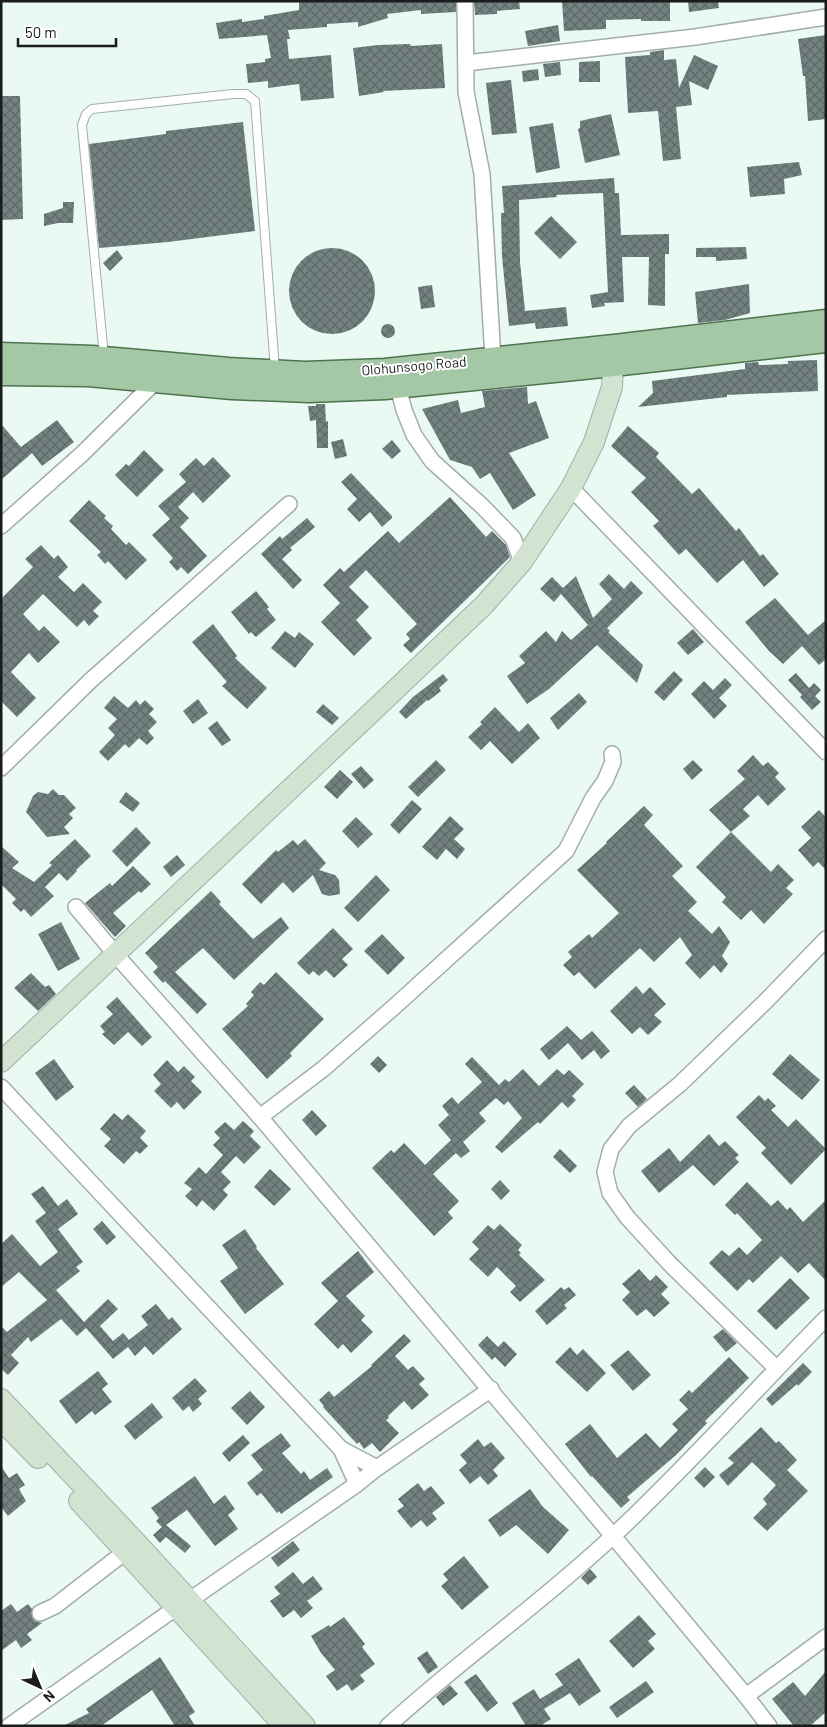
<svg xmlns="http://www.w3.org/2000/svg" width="827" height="1727" font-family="Barlow,sans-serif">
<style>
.building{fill:url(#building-cross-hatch)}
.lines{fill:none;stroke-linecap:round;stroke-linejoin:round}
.lane-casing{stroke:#a2aea9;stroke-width:10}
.street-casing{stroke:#a2aea9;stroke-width:18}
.secondary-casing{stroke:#a2aea9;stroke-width:22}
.primary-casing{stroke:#4c744e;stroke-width:25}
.lane{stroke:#fff;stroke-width:8}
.street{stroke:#fff;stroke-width:15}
.secondary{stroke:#d2e3d2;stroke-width:20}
.primary{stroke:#a4c8a5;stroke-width:22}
.labels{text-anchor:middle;stroke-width:4;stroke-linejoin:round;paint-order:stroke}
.street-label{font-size:14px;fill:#181d1b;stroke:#fff}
</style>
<defs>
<pattern id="building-cross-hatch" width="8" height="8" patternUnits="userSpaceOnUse" patternTransform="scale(1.25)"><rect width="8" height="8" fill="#738180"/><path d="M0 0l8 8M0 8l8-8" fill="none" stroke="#5d6968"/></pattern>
</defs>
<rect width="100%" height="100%" fill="#ebf9f3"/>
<g class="building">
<path d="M299 1H456V12L421 14V10L387 14 388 18 358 27V22L327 24V27L288 30 290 39H287L289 59 331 55 334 98 301 101 299 84 268 88V81L248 83 246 64 265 62V59L271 58 267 35 219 39 216 23 242 19V22L264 19V16L299 10Z"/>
<path d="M474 1H519L520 9 497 11V14L475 15Z"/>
<path d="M562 1H670V21H641V19L606 20V29L564 31Z"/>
<path d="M688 1H718L719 8 689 12Z"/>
<path d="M558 25 560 41 528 46 525 31Z"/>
<path d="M826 35V119L808 121 805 76H803L798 39Z"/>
<path d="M410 44 411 46 442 44 445 88 383 91 384 92 359 96 353 48 378 45Z"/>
<path d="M664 50V60L676 59 679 88 694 55 718 66 708 90 689 81 692 105 676 107 681 159 663 161 658 111 628 113 625 57 650 55V52Z"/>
<path d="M600 61V82H579V62Z"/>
<path d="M560 62 561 75 545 77 543 64Z"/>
<path d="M538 69 539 80 523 82 522 71Z"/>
<path d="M511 80 517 133 492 135 486 83Z"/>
<path d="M1 96H20L23 219 1 220Z"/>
<path d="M611 114 620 155 585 163 578 129 580 128V121Z"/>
<path d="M243 122 255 231 168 242 99 248 89 144 166 134V131Z"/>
<path d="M553 123 560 168 536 173 529 127Z"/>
<path d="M799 162 802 175 784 179 785 194 750 197 747 167Z"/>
<path d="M614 178 615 193H619L621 235 669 234V254H665V306L648 305 649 257H622L624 302 604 303 605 306 592 308 590 295 608 292 603 193 556 195 557 197 519 200 520 262 525 311 566 307 568 326 536 329 535 323 509 326 502 256 501 213H504L502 186Z"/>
<path d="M63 202H74L73 223H58L44 226V214L63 208Z"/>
<path d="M551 216 577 242 560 259 534 233Z"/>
<path d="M746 247 747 259 716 261V257H696V248Z"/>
<circle cx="332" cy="291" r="43"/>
<path d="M117 250 123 258 110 271 103 263Z"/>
<path d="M749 284 750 313 725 320 698 323 695 292Z"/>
<path d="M432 285 435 307 421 309 418 287Z"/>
<circle cx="388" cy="331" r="7"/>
<path d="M817 360 818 391 727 395V397L638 407 653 393 652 381 745 369V363L758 362 759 365 788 364V361Z"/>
<path d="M527 387 528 404 536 401 549 438 509 453 536 495 513 510 490 473 480 479 472 467 450 460 422 409 458 400 461 413 485 407 482 391Z"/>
<path d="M316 404H325L326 422 328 421V448H317L316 420 310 421 308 406H316Z"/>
<path d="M57 420 74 442 42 466 32 453 1 480V424L21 447Z"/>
<path d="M628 426 659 453 656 457 692 494 699 488 736 531 739 528 760 556 763 554 779 574 764 587 743 560 717 583 686 549 679 555 653 526 659 521 631 492 646 478 611 446Z"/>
<path d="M343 439 347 456 335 459 331 442Z"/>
<path d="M392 440 401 451 392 459 382 449Z"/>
<path d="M144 450 164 470 137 497 115 475 126 464 129 466Z"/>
<path d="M213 457 231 476 203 503 193 492 178 507 189 518 180 527 207 556 188 574 181 567 177 571 169 562 173 558 152 535 170 519 158 506 186 482 179 474 196 458 204 466Z"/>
<path d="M351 473 392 516V518L382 527 370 512 359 522 347 509 357 499 341 482Z"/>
<path d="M450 497 486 537 492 531 506 545 510 557 411 653 403 645 410 639 406 634 417 624 366 570 349 587 369 607 356 620 372 638 354 656 321 622 340 603 323 585 340 568 344 572 388 531 399 543Z"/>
<path d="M89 500 106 516 104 518 113 526 111 529 126 545 129 542 147 560 126 580 108 561 105 564 97 555 101 552 69 521Z"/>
<path d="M307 518 315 527 290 548 292 550 282 559 302 580 293 589 261 554 280 536 282 539Z"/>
<path d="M41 545 54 559 58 555 68 567 58 577 74 592 83 583 102 602 93 611 99 616 89 626 84 620 77 627 43 594 23 614 39 631 44 626 60 642 38 663 29 653 11 672 36 698 17 717 1 701V599L33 567 25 559Z"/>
<path d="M609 574 624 589 631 581 643 593 607 628 610 631 608 632 643 665 637 683 597 645 549 689 527 704 507 676 525 663 519 656 546 631 556 642 562 631 571 640 588 625 561 594 554 602 540 589 552 577 563 588 576 576 593 618 612 599 599 584Z"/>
<path d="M256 591 269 607 267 609 276 620 256 637 251 632 249 634 231 612Z"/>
<path d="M775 598 808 635 826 620V659L819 665 802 646 783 664 769 651 745 622Z"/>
<path d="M213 624 237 656 235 658 267 688 247 709 222 686 227 682 192 642Z"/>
<path d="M693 629 704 642 688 655 677 643Z"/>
<path d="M285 631 295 638 299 632 314 644 295 668 271 648Z"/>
<path d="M674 671 683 680 664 701 654 692Z"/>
<path d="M796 673 809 688 814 683 821 690 815 696 821 702 812 710 800 697 802 695 788 680Z"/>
<path d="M443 674 448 680 439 688 441 691 428 701 427 700 406 719 399 712 413 697Z"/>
<path d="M725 678 732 685 719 698 727 706 714 719 691 694 704 681 713 690Z"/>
<path d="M579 693 587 702 558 730 550 718Z"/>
<path d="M114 696 128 708 136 700 140 705 145 700 154 709 149 714 157 722 148 731 154 738 147 745 139 738 129 748 125 744 108 761 99 752 115 735 108 728 117 719 104 708Z"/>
<path d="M198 699 208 713 193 724 183 711Z"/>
<path d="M323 704 339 718 332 725 316 712Z"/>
<path d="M495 707 519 732 528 723 540 738 512 764 490 741 481 750 468 737 482 724 480 722Z"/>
<path d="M217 721 231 740 222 746 208 728Z"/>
<path d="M753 755 763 766 768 762 779 773 775 777 786 789 768 806 758 795 743 809 750 816 731 832 709 810 745 779 737 771Z"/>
<path d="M436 760 446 770 418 797 408 787Z"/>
<path d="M693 760 703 770 692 780 683 769Z"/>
<path d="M361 766 374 780 364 789 351 774Z"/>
<path d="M340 770 353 782 337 799 324 787Z"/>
<path d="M53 789 59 795H64L76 808 69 814 73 818 64 827 70 834 47 837 26 812 33 796 38 792 48 794Z"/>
<path d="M126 792 140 803 133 812 119 802Z"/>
<path d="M412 800 422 809 399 834 390 825Z"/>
<path d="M644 806 653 815 644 825 683 866 672 876 697 902 688 911 712 934 719 926 730 942 722 956 728 964 721 973 714 965 700 979 685 963 692 955 680 937 654 962 640 948 595 989 579 972 574 976 563 965 572 957 568 952 589 934 592 938 619 913 577 870 607 843 606 842Z"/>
<path d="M819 810 826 817V870L818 862 813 867 798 850 811 838 801 827Z"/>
<path d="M450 816 464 829 454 839 465 849 457 859 446 849 437 860 422 847Z"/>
<path d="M356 817 373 834 358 848 342 831Z"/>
<path d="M136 827 151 843 127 867 112 851Z"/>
<path d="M731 832 771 872 778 864 794 880 786 888 793 894 764 924 751 910 741 920 722 902 726 897 696 867Z"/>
<path d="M75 839 91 856 76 870 77 871 67 881 59 873 45 887 54 896 31 917 24 909 21 912 12 903 16 899 1 884V846L19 862 12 868 34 882 52 865 49 863Z"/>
<path d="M305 839 326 863 319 870 335 875 339 880 340 894 329 896 322 894 313 875 293 893 283 882 261 904 242 884 276 850 278 852 293 840 298 845Z"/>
<path d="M177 855 185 865 171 877 163 867Z"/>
<path d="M133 866 151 884 141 893 139 891 113 913 126 926 115 937 85 903 110 883 112 886Z"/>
<path d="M376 875 390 890 358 922 344 908Z"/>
<path d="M211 891 221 902 219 904 253 939 281 917 289 928 234 980 203 948 175 972 207 1004 197 1014 165 981 163 983 153 972 158 967 145 953Z"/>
<path d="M61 922 80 959 58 971 38 934Z"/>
<path d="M333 928 353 949 342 959 348 965 334 978 326 970 319 976 313 971 309 975 297 963Z"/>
<path d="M382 934 405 958 388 975 364 951Z"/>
<path d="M276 972 324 1019 290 1053 292 1056 267 1079 222 1029 248 1006 246 1004 254 995 251 992 260 982 264 985Z"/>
<path d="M31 973 45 987 49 985 56 994 38 1011 14 988Z"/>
<path d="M636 986 643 994 650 987 666 1004 654 1015 662 1022 648 1035 640 1027 632 1034 610 1011Z"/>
<path d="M117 997 152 1037 142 1046 128 1032 114 1045 102 1034 105 1032 100 1026 113 1014 106 1007Z"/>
<path d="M567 1026 581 1040 592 1031 610 1051 601 1059 594 1050 582 1060 568 1043 549 1060 540 1049Z"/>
<path d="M790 1054 820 1080 802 1100 772 1074Z"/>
<path d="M378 1056 387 1065 379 1073 370 1064Z"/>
<path d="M472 1057 499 1085 505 1079 509 1082 523 1069 539 1086 557 1069 564 1075 569 1070 584 1084 572 1096 576 1100 568 1108 562 1102 540 1124 538 1122 502 1153 495 1147 522 1118 508 1101 504 1105 496 1098 479 1113 486 1121 463 1142 470 1151 461 1158 456 1153 433 1174 459 1201 448 1212 453 1218 434 1236 372 1168 391 1150 394 1153 404 1143 425 1165 451 1140 438 1125 449 1115 442 1106 452 1097 458 1104 482 1082 465 1064Z"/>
<path d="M54 1059 74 1087 56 1101 35 1073Z"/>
<path d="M167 1060 178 1072 184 1066 195 1077 191 1081 202 1092 184 1110 177 1102 171 1108 154 1091 161 1084 153 1075Z"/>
<path d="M634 1085 647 1099 638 1107 625 1093Z"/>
<path d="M759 1095 765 1101 768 1098 776 1106 771 1110 788 1127 796 1119 826 1149 791 1185 761 1153 766 1148 736 1117Z"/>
<path d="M312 1110 327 1126 316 1136 302 1120Z"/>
<path d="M114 1113 122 1120 128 1114 146 1131 140 1138 148 1146 140 1154 136 1151 124 1164 104 1146 111 1139 100 1129Z"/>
<path d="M243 1121 254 1131 250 1136 261 1147 244 1164 236 1156 221 1172 231 1182 223 1190 228 1195 214 1211 202 1200 197 1207 185 1196 192 1189 184 1183 199 1167 206 1174 223 1155 213 1145 220 1138 214 1132 225 1122 234 1130Z"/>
<path d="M709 1134 719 1146 725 1141 739 1155 735 1158 739 1162 714 1186 693 1165 659 1193 641 1171 669 1148 680 1162Z"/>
<path d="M560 1149 577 1166 570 1173 553 1157Z"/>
<path d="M270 1169 291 1189 274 1206 254 1187Z"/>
<path d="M500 1180 510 1191 501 1200 491 1189Z"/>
<path d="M747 1182 771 1206 778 1200 787 1210 790 1207 803 1222 826 1200V1281L809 1263 798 1273 781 1256 753 1283 749 1279 737 1291 709 1263 722 1250 729 1256 739 1247 747 1255 762 1240 737 1213 735 1215 725 1205Z"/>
<path d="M43 1186 58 1206 67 1199 78 1214 58 1229 83 1262 76 1267 80 1271 56 1290 84 1322 108 1299 118 1309 100 1326 113 1341 123 1333 129 1340 148 1325 141 1316 156 1304 169 1320 172 1317 182 1329 153 1355 145 1346 135 1356 128 1347 113 1359 86 1328 77 1336 61 1319 31 1342 28 1337 11 1355 19 1363 8 1375 1 1369V1326L7 1332 47 1300 19 1272 1 1287V1244L12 1234 40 1266 58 1252 35 1221 46 1213 31 1194Z"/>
<path d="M102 1221 116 1237 107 1245 93 1229Z"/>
<path d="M500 1224 522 1245 518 1250 521 1253 519 1255 545 1280 520 1302 510 1292 516 1286 497 1267 488 1277 469 1259 479 1249 472 1242 488 1225 494 1230Z"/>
<path d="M245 1229 257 1247 256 1248 284 1284 245 1314 220 1281 238 1268 222 1245Z"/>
<path d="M358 1251 374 1272 346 1296 365 1316 361 1320 373 1332 351 1353 343 1344 338 1349 314 1324 338 1301 321 1283Z"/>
<path d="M639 1269 650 1281 656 1275 668 1287 661 1294 670 1303 654 1317 646 1309 637 1316 622 1300 630 1292 622 1284Z"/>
<path d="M790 1278 810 1298 776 1330 757 1311Z"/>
<path d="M561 1287 564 1290 569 1287 576 1295 564 1305 567 1308 547 1325 535 1311Z"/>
<path d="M723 1329 737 1343 726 1352 713 1337Z"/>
<path d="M404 1334 411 1341 395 1356 408 1370 413 1366 425 1379 419 1384 429 1395 412 1410 404 1401 388 1416 389 1418 386 1420 399 1433 380 1452 372 1443 364 1449 359 1442 357 1444 323 1407 324 1406 319 1400 329 1391 334 1397 372 1366 371 1365Z"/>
<path d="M487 1336 498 1347 504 1341 517 1354 505 1367 495 1357 492 1360 478 1345Z"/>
<path d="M570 1347 577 1355 583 1349 606 1373 587 1392 555 1362Z"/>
<path d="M628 1350 651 1375 633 1391 610 1365Z"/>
<path d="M729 1357 749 1378 705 1421 707 1423 676 1455 627 1497 630 1500 621 1508 592 1476 591 1477 565 1444 590 1424 617 1458 646 1433 660 1448 678 1430 672 1424 688 1409 679 1400 689 1390 692 1393Z"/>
<path d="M803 1363 812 1372 798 1386 797 1384 772 1406 766 1399Z"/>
<path d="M98 1371 108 1384 102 1389 112 1402 95 1415 92 1411 76 1424 59 1401Z"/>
<path d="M195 1378 207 1391 198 1399 202 1404 193 1412 189 1406 183 1411 172 1398Z"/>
<path d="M250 1391 265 1407 247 1425 231 1408Z"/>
<path d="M152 1403 163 1417 135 1440 124 1426Z"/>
<path d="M761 1427 776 1443 779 1441 797 1460 787 1470 808 1491 767 1531 753 1518 767 1504 763 1499 776 1485 752 1462 728 1486 719 1475 734 1463 728 1458Z"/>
<path d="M281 1433 291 1446 282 1453 301 1474 304 1471 310 1480 327 1468 333 1477 281 1514 279 1511 277 1513 261 1493 257 1496 247 1483 263 1470 251 1455Z"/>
<path d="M243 1435 250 1443 229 1462 222 1453Z"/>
<path d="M478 1439 484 1447 491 1442 505 1458 493 1470 498 1476 488 1485 480 1476 470 1484 459 1470 467 1463 460 1455Z"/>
<path d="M1 1466 9 1478 17 1473 25 1485 19 1489 26 1501 8 1516 1 1507Z"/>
<path d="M705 1467 715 1477 704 1488 694 1478Z"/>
<path d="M195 1476 214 1504 225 1495 235 1509 228 1515 238 1529 215 1546 187 1510 166 1525 191 1546 185 1553 166 1537 160 1543 153 1535 162 1527 156 1521 159 1518 151 1508Z"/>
<path d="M418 1483 424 1491 431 1486 445 1503 432 1513 437 1519 427 1527 421 1520 411 1528 397 1511 404 1506 398 1499Z"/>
<path d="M530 1489 543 1507 569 1530 548 1554 516 1525 500 1537 488 1520Z"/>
<path d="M293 1541 300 1550 278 1567 271 1558Z"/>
<path d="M464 1556 489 1587 462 1610 441 1586 448 1580 443 1574Z"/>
<path d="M590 1569 597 1577 588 1585 581 1578Z"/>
<path d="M293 1572 303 1584 313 1576 323 1589 307 1601 313 1608 301 1618 294 1610 283 1618 270 1601 280 1594 274 1587Z"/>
<path d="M11 1604 17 1612 28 1604 32 1609V1617L35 1621 42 1623 27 1634 32 1640 21 1648 16 1640 1 1651V1611Z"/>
<path d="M639 1615 656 1634 648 1641 655 1649 633 1668 609 1641Z"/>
<path d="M344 1617 365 1644 362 1647 375 1664 360 1675 365 1681 352 1691 347 1684 337 1691 326 1676 335 1670 321 1653 311 1636 329 1625 330 1627Z"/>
<path d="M427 1651 438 1667 428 1674 417 1658Z"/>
<path d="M160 1657 195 1712 189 1716 195 1726H175L152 1690 101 1726H63L89 1713 86 1709Z"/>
<path d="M579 1658 601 1691 579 1706 570 1693 544 1709 551 1719 540 1726H526L512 1703 534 1689 540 1699 563 1685 555 1674Z"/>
<path d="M826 1671V1712L810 1726H794L772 1699 793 1682 805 1696Z"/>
<path d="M476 1674 498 1703 487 1712 464 1682Z"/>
<path d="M646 1681 654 1692 617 1718 609 1707Z"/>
<path d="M450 1685 458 1694 443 1706 436 1697Z"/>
</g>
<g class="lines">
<defs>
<path id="lane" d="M104 357 82 125 86 114 92 109 233 94H246L255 101 275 370"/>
<g id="street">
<path d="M465 1 466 92 482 174 493 359"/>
<path d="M466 63 695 37 826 17"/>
<path d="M398 387 404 410 414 435 432 461 482 506 513 538 522 562"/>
<path d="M571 488 826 752"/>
<path d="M1 526 82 454 156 381"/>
<path d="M1 768 90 681 289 504"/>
<path d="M76 907 116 955 260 1117 613 1536 746 1696 769 1726"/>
<path d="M1 1087 341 1449 357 1484"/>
<path d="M260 1117 323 1069 395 1006 566 851 593 798 605 781 613 762 612 754"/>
<path d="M776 1368 669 1263 627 1217 610 1193 605 1172 611 1149 629 1126 680 1084 766 1001 826 939"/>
<path d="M341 1449 377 1468"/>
<path d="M190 1600 357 1484 377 1468 491 1389"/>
<path d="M40 1613 55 1606 125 1552"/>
<path d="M746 1696 826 1637"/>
<path d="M9 1726 177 1607"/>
<path d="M388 1726C461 1659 542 1603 614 1535 688 1466 755 1390 826 1318"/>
</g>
<g id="secondary">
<path d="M1 1062 374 710 484 605 522 562 571 488 594 442 612 387 614 349"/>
<path d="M1 1399 136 1542 305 1726"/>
<path d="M1 1420 38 1458"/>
<path d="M79 1501 284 1726"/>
</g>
<g id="primary">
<path d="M1 354 92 357 229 369 305 373 385 370 614 346 826 321"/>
<path d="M1 374 88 375 232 388 309 391 385 388 613 365 826 341"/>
</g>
</defs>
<use href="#lane" class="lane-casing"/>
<use href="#street" class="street-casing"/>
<use href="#secondary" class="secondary-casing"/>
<use href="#primary" class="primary-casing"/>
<use href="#lane" class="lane"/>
<use href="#street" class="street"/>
<use href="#secondary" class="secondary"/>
<use href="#primary" class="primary"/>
</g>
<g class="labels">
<g class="street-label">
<text transform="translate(414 366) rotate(-5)" y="5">Olohunsogo Road</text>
</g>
</g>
<rect width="827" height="1727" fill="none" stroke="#181d1b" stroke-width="5"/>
<g transform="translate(40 1687) rotate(136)" stroke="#ffffff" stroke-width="4" paint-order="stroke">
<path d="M0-4L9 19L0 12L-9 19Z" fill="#181d1b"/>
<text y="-8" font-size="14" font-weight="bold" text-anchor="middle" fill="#181d1b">N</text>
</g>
<path d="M18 38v8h98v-8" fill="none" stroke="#181d1b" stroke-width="2.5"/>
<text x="25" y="38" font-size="15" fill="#181d1b" stroke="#ffffff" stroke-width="4" paint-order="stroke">50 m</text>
</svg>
